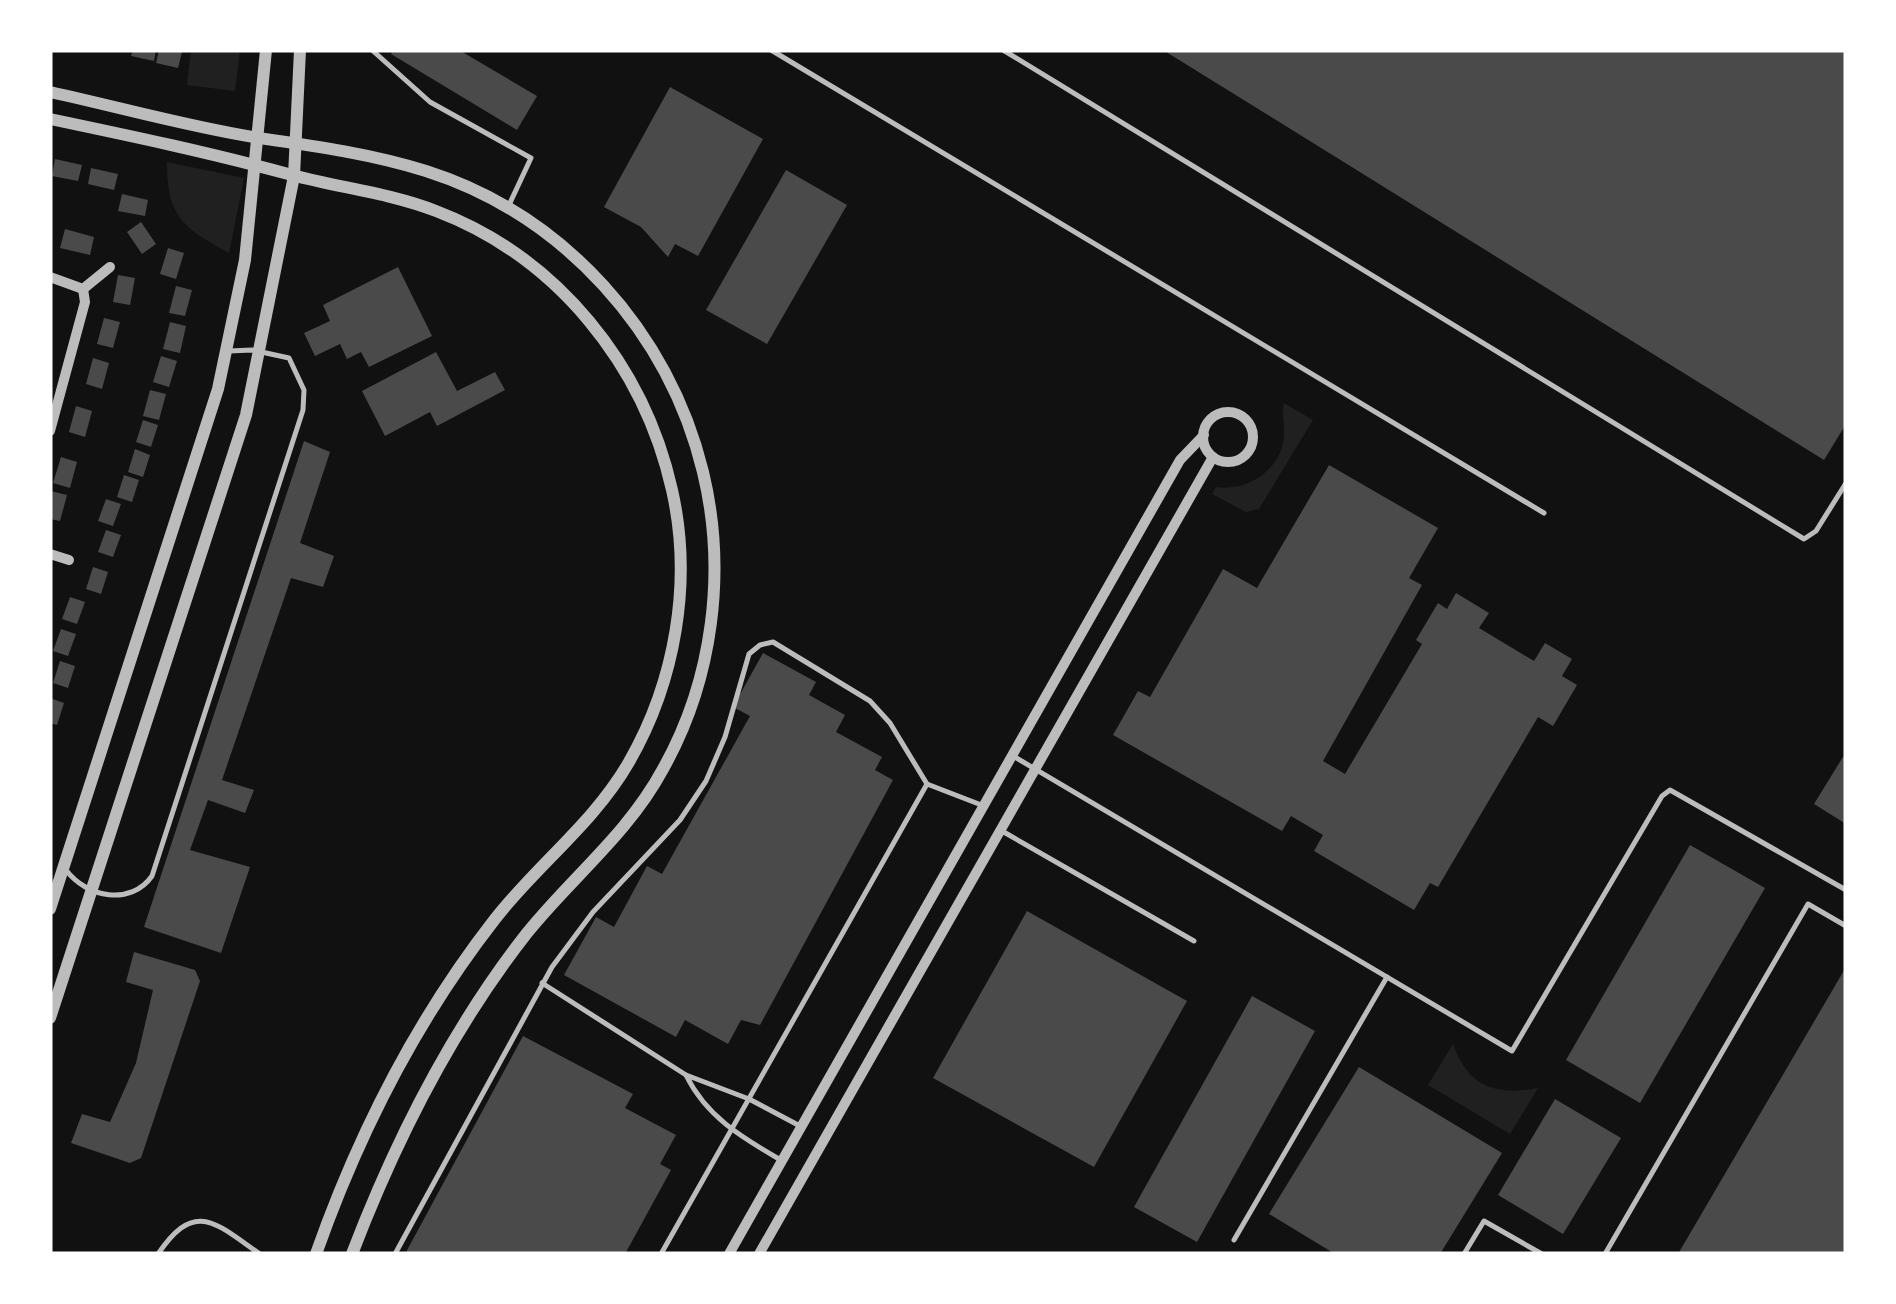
<svg xmlns="http://www.w3.org/2000/svg" width="1896" height="1304" font-family="Signika,sans-serif">
<style>
.green{fill:#202020}
.building{fill:#4a4a4a}
.lines{fill:none;stroke-linecap:round;stroke-linejoin:round}
.service{stroke:#bcbcbc;stroke-width:5}
.minor{stroke:#bcbcbc;stroke-width:10}
.tertiary{stroke:#bcbcbc;stroke-width:12}
</style>
<rect width="100%" height="100%" fill="#111"/>
<g class="green">
<path d="M191 50H240L235 91 187 85Z"/>
<path d="M167 162 244 178 229 253C183 228 167 217 167 162Z"/>
<path d="M1284 403 1313 420 1259 509 1246 512 1212 494 1216 487C1247 492 1283 469 1284 435 1285 423 1281 414 1284 403Z"/>
<path d="M1453 1044C1468 1087 1496 1096 1538 1088L1510 1134 1428 1085Z"/>
</g>
<g class="building">
<path d="M133 50H156L154 61 131 56Z"/>
<path d="M159 50 182 52 178 68 156 63Z"/>
<path d="M393 50H459L537 96 517 130 391 54Z"/>
<path d="M1163 50H1846V424L1824 460Z"/>
<path d="M670 87 763 139 698 256 675 244 668 257 641 227 604 207Z"/>
<path d="M55 159 82 165 78 181 52 176Z"/>
<path d="M91 168 118 174 114 190 88 184Z"/>
<path d="M786 170 847 205 767 344 706 310Z"/>
<path d="M122 194 148 200 145 216 118 211Z"/>
<path d="M141 222 156 244 142 254 127 232Z"/>
<path d="M65 229 94 237 90 255 60 248Z"/>
<path d="M168 248 184 253 176 279 160 274Z"/>
<path d="M398 267 432 336 369 367 361 352 347 359 340 344 315 356 304 333 330 321 323 305Z"/>
<path d="M118 275 135 278 130 305 113 302Z"/>
<path d="M176 286 192 290 185 316 169 313Z"/>
<path d="M104 318 120 322 113 348 97 344Z"/>
<path d="M170 322 186 326 180 353 163 349Z"/>
<path d="M436 352 457 391 495 372 505 390 437 426 430 412 385 436 362 391Z"/>
<path d="M161 356 177 361 169 387 153 382Z"/>
<path d="M93 358 109 363 102 389 86 384Z"/>
<path d="M150 390 166 394 159 420 143 416Z"/>
<path d="M76 406 92 411 85 437 69 432Z"/>
<path d="M143 420 158 425 151 447 136 442Z"/>
<path d="M304 441 330 452 300 543 334 556 323 587 291 578 222 780 254 790 245 813 208 800 190 850 250 867 221 953 144 927Z"/>
<path d="M135 449 150 455 143 477 128 472Z"/>
<path d="M61 457 77 462 70 488 53 483Z"/>
<path d="M1329 465 1438 528 1409 578 1422 585 1323 761 1345 774 1422 644 1416 640 1438 603 1447 609 1456 593 1489 613 1479 628 1534 661 1545 643 1572 659 1562 676 1577 685 1553 726 1538 717 1438 887 1430 883 1414 910 1314 851 1323 835 1291 816 1282 831 1113 735 1138 691 1150 697 1223 569 1257 588Z"/>
<path d="M124 475 139 480 132 502 117 497Z"/>
<path d="M51 491 67 495 60 521 50 519Z"/>
<path d="M106 499 121 504 113 526 98 521Z"/>
<path d="M106 530 121 535 113 557 98 552Z"/>
<path d="M93 567 108 572 101 594 86 589Z"/>
<path d="M70 597 85 602 77 624 62 619Z"/>
<path d="M61 629 76 634 68 656 53 651Z"/>
<path d="M763 653 816 682 809 695 845 715 836 732 882 757 875 770 893 780 760 1025 741 1020 728 1044 685 1020 676 1037 564 975 596 917 614 927 647 866 662 874 750 716 733 707Z"/>
<path d="M60 661 75 666 68 688 53 683Z"/>
<path d="M50 698 64 703 57 725 50 723Z"/>
<path d="M1846 752V824L1814 804Z"/>
<path d="M1690 845 1765 888 1640 1103 1566 1060Z"/>
<path d="M1027 911 1187 1001 1094 1167 933 1078Z"/>
<path d="M134 952 195 970 200 981 141 1158 130 1163 71 1143 82 1114 110 1122 136 1063 153 990 126 982Z"/>
<path d="M1846 967V1254H1678Z"/>
<path d="M1252 996 1315 1031 1197 1242 1134 1207Z"/>
<path d="M523 1036 633 1094 625 1108 676 1135 660 1164 671 1170 625 1254H405Z"/>
<path d="M1359 1067 1502 1153 1440 1254H1335L1269 1214Z"/>
<path d="M1555 1099 1621 1138 1563 1234 1498 1195Z"/>
</g>
<g class="lines">
<g class="service">
<path d="M372 50 430 102 531 158 509 205"/>
<path d="M771 50 1544 513"/>
<path d="M1003 50 1804 539 1816 531 1846 483"/>
<path d="M1013 756 1512 1051 1662 796 1670 790 1846 890"/>
<path d="M927 784 984 806"/>
<path d="M1002 831 1194 941"/>
<path d="M66 870C87 898 131 906 152 876L303 410 304 390 289 358 252 350 229 351"/>
<path d="M542 983 686 1075"/>
<path d="M779 1159C741 1137 706 1116 686 1075L749 1099 800 1126"/>
<path d="M1234 1240 1387 977"/>
<path d="M158 1254C195 1199 215 1223 260 1254"/>
<path d="M395 1254 552 967 593 912 680 820 706 781 725 737 749 654 760 645 773 642 870 701 890 723 927 784 661 1254"/>
<path d="M1464 1254 1484 1221 1542 1254"/>
<path d="M1605 1254 1808 904 1846 926"/>
</g>
<g class="minor">
<path d="M50 277 83 289"/>
<path d="M83 289 110 267"/>
<circle cx="1228" cy="437" r="25"/>
<path d="M50 431 85 302 83 289"/>
<path d="M50 554 69 560"/>
<path d="M729 1254 1180 460 1204 435"/>
<path d="M759 1254 1213 457"/>
</g>
<g class="tertiary">
<path d="M50 92C119 107 189 127 259 138 315 146 372 154 426 171 564 215 669 332 703 472 727 571 713 680 663 769 628 834 572 877 527 933 451 1030 396 1139 352 1254"/>
<path d="M50 119C131 136 212 153 292 175 340 188 390 193 436 211 557 257 644 365 672 490 693 582 675 682 629 762 594 823 537 865 495 919 417 1019 358 1135 316 1254"/>
<path d="M50 909 218 389 245 260 266 50"/>
<path d="M50 1018 246 415 294 176 300 50"/>
</g>
</g>
<rect width="1896" height="1304" fill="none" stroke="#ffffff" stroke-width="105"/>
</svg>
